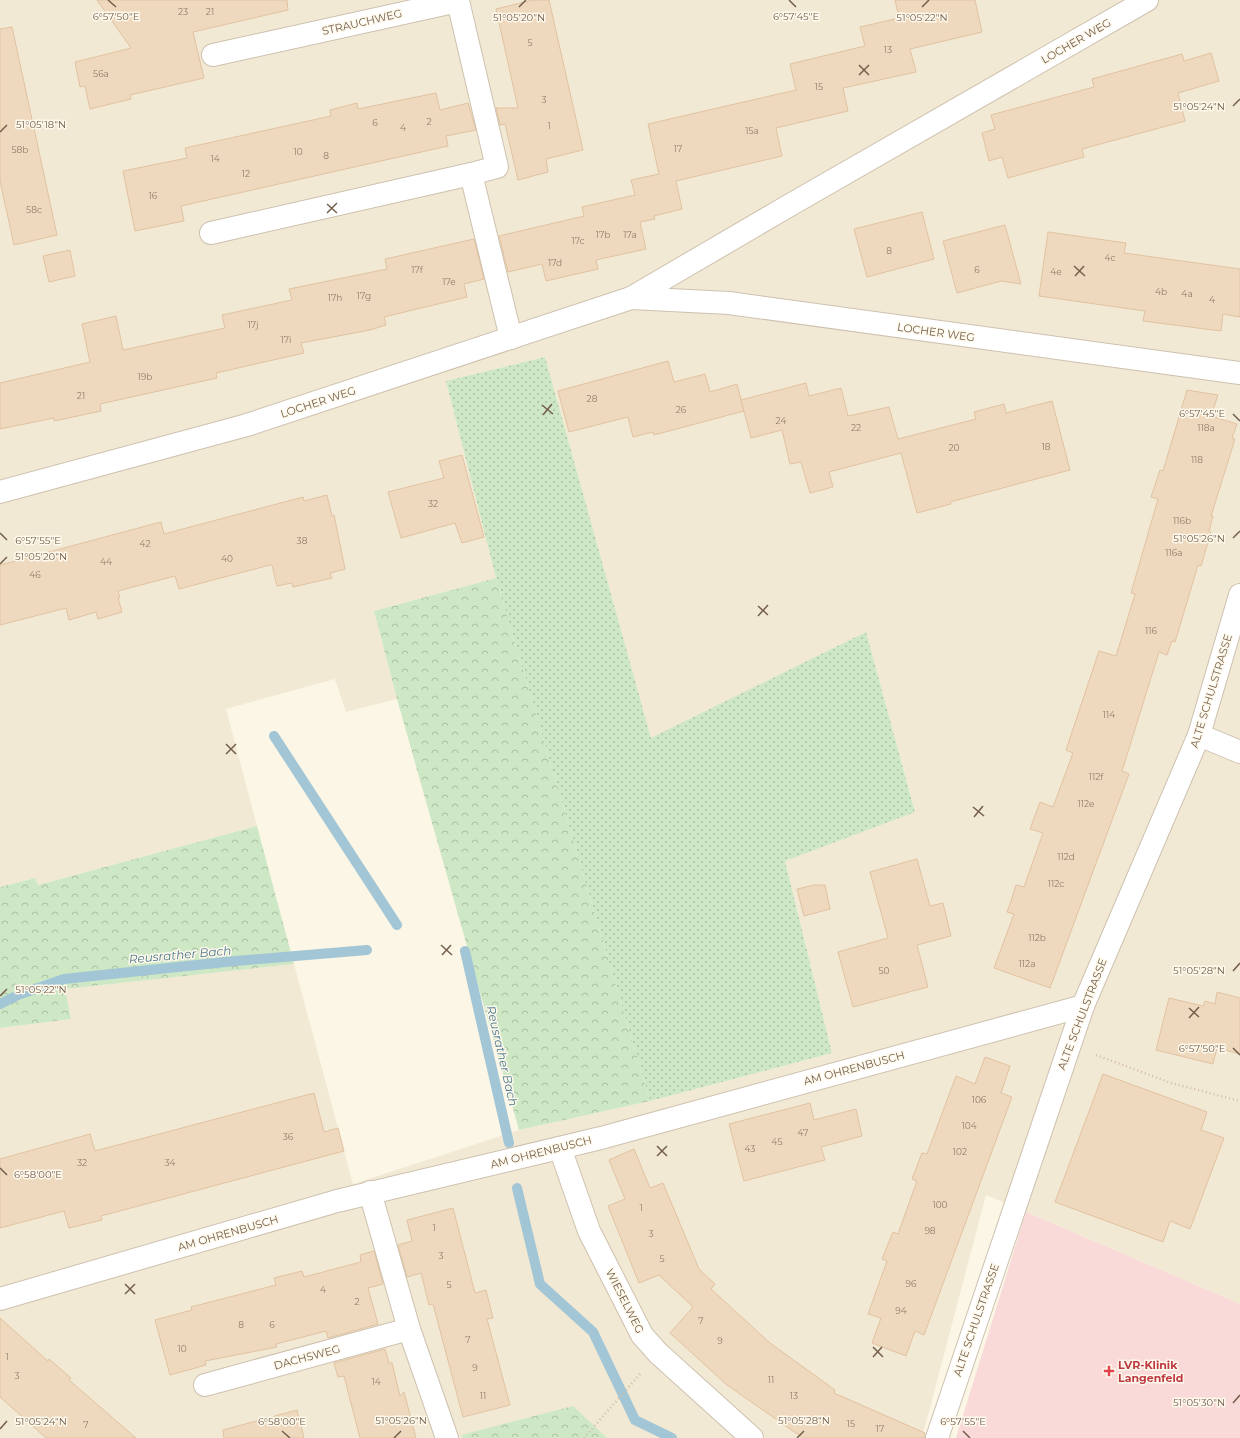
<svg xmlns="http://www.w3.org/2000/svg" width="1240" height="1438" font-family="Montserrat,sans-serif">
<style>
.residential{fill:#f2e9d4}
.medical{fill:#f9dad9}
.grass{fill:url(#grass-dots)}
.forest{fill:url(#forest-crowns)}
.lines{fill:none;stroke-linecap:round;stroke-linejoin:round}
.stream{stroke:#a2c6d5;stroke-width:10}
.building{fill:#efd9be;stroke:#e1c2a0}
.minor-casing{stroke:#cec1af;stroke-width:24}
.path{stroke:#d4bca2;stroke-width:2.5;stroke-dasharray:1 3;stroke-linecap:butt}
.minor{stroke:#fff;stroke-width:22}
.ticks{fill:none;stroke:#735f4c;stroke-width:1.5}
.health-dot{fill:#e0444e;stroke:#fef9ec;stroke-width:1.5}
.labels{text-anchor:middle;stroke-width:3;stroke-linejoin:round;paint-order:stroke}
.number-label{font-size:9px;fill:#927e68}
.street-label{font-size:11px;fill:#735f4c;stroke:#fef9ec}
.health-label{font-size:11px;font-weight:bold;fill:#be3a42;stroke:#fef9ec;text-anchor:start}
.water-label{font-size:12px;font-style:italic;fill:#4a788c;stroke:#fef9ec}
.ticks-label{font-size:10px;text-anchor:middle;fill:#735f4c;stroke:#fef9ec;stroke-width:3;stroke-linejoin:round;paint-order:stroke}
</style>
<defs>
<pattern id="grass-dots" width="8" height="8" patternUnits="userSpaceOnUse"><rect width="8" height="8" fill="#cee8c5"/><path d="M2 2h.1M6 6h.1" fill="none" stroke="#acbfa2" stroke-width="1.8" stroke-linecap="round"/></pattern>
<pattern id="forest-crowns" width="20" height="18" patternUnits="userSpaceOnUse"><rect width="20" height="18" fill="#cee8c5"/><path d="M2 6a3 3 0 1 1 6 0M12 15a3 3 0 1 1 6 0" fill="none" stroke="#acbfa2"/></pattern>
</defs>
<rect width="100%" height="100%" fill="#fbf6e6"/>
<path class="residential" d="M0 0H1240V1304L986 1195 922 1438H0V1028L71 1019 64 989 294 964 353 1184 519 1130 650 1101 832 1053 785 861 915 811 866 632 651 739 545 357 446 381 496 578 374 611 397 699 346 712 335 679 226 709 257 826 38 885 34 878 0 887Z"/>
<path class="medical" d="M1026 1212 1240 1304V1438H956Z"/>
<path class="grass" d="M545 357 651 738 866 632 915 812 785 861 832 1053 650 1101 496 578 446 381Z"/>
<g class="forest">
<path d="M496 578 650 1101 519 1130 397 699 374 611Z"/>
<path d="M257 826 294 964 65 989 71 1019 0 1028V887L35 878 38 885Z"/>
<path d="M573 1406 607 1438H463L461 1435Z"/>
</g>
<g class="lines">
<g class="stream">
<path d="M274 736 397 925"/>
<path d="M465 951 509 1143"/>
<path d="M0 1004 18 995 64 979 235 961 367 950"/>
<path d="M517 1188 540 1284 593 1332 635 1420 672 1438"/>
</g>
</g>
<g class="building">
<path d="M97 0H287L288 10 193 32 204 78 130 95 131 99 90 109 85 86 80 87 75 62 131 48Z"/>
<path d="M533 0H549L583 150 546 159 548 172 518 180 505 124 500 125 496 108H518L496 9Z"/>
<path d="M895 0H975L982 32 910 49 916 72 843 88 848 111 776 128 782 156 676 181 682 209 654 216 655 219 640 222 646 249 596 260 598 269 546 281 542 264 508 272 499 236 584 216 582 207 635 195 631 180 659 174 648 124 796 90 790 64 865 46 860 27 899 18Z"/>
<path d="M12 27 57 235 14 245 0 181V29Z"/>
<path d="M1211 53 1219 81 1178 93 1185 121 1082 149 1084 157 1008 178 1002 157 989 161 982 133 995 129 991 115 1094 87 1092 79 1182 54 1184 61Z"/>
<path d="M436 93 440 110 468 103 476 130 446 136 448 146 181 206 184 221 135 231 123 171 187 158 185 148 331 116 330 110 357 103 358 109Z"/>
<path d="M922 212 934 259 867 277 854 229Z"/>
<path d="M1005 225 1021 284 1001 281 957 293 943 241Z"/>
<path d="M1048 232 1126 243 1124 253 1240 269V317L1223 314 1221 331 1143 321 1145 311 1039 296Z"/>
<path d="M474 239 484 279 464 284 467 297 384 317 386 325 370 330 301 343 304 353 216 373 217 378 100 404 101 411 54 421V418L0 429V383L90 362 82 324 116 316 123 350 225 328 222 315 292 300 289 289 387 269 385 259Z"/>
<path d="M70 250 75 276 49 282 43 256Z"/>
<path d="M668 361 674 382 705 374 710 392 737 384 744 411 654 435 653 432 633 437 628 417 569 432 558 391Z"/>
<path d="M806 383 809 396 841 388 848 416 889 407 898 439 976 419 974 412 1004 404 1006 413 1052 401 1070 470 950 502 951 504 917 513 901 453 829 472 833 487 810 493 801 462 790 464 782 430 751 438 741 400Z"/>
<path d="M1187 390 1218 395 1211 416 1237 424 1232 438 1235 439 1211 516H1213L1209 531 1211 532 1201 566 1198 565 1175 642 1172 641 1167 655 1159 652 1122 771 1129 774 1050 988 994 968 1014 914 1007 912 1012 898 1016 885 1024 887 1043 833 1030 829 1040 802 1053 807 1073 753 1066 750 1099 651 1116 656 1135 594 1131 593 1158 499 1151 497 1160 470 1163 471Z"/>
<path d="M462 455 484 537 462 543 455 523 401 538 388 492 444 478 439 461Z"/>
<path d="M327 495 332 516 334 515 345 569 330 573 332 578 293 587 292 583 277 586 272 565H270L179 589 175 576 118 591 120 598H118L122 612 98 619 96 612 69 620 66 608 0 625V565L161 522 164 534 303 497 304 501Z"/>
<path d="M917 859 930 906 943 903 951 936 917 945 928 987 853 1007 838 952 888 938 870 872Z"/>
<path d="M814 885H825L830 909 804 916 797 889Z"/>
<path d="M1217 992 1240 998V1054L1217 1048 1213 1064 1156 1050 1169 998 1203 1006 1205 1001 1215 1004Z"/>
<path d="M985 1057 1010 1066 1001 1093 1012 1097 924 1335 915 1331 906 1356 872 1343 881 1318 868 1314 887 1261 882 1259 893 1232 898 1234 917 1181 912 1179 922 1153 927 1154 956 1076 975 1084Z"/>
<path d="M1103 1074 1207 1112 1201 1130 1224 1138 1190 1229 1170 1221 1163 1242 1055 1202Z"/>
<path d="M314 1093 324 1132 338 1128 344 1151 101 1216 102 1220 69 1228 64 1211 0 1228V1159L90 1134 95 1151Z"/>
<path d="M810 1103 814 1120 856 1109 862 1136 821 1147 825 1160 744 1181 729 1124Z"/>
<path d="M634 1149 650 1188 663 1183 699 1269 715 1284 711 1289 770 1343 835 1390 834 1393 925 1433V1438H803L727 1385 670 1333 693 1307 659 1275 639 1283 608 1206 625 1199 609 1160Z"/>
<path d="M453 1208 475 1293 486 1290 493 1318 487 1319 510 1405 463 1417 433 1304 429 1305 421 1273 407 1277 398 1245 412 1241 407 1220Z"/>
<path d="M374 1251 383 1284 368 1288 378 1324 328 1338 326 1331 276 1344 277 1347 205 1361 206 1365 170 1375 155 1320 192 1310 191 1307 276 1285 274 1278 302 1271 304 1277 361 1262 360 1255Z"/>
<path d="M0 1318 48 1361 49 1359 71 1378 69 1380 136 1438H46L0 1397Z"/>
<path d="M385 1349 389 1363H392L400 1396 404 1392 416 1438H360L344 1376 338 1377 334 1363Z"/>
<path d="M297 1410 304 1438H224L223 1430Z"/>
</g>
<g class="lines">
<defs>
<g id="minor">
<path d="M213 55 458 1 497 167 471 174"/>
<path d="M211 233 471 174 511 338"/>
<path d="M631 298 790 205 1147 0"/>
<path d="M0 492 247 425 631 298 729 303 1240 373"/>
<path d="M1199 735 1240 752"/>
<path d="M560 1148 589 1231 642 1335 658 1353 752 1438"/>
<path d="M370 1192 409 1329 447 1438"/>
<path d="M0 1299 337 1201 601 1138 1083 1006"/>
<path d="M205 1385 409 1329"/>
<path d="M937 1438 1083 1006 1199 735 1240 595"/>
</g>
</defs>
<use href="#minor" class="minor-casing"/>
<g class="path">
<path d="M1096 1055 1171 1083 1240 1101"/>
<path d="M584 1438 641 1373"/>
</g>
<use href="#minor" class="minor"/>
</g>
<path class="ticks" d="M108 0 116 7M789 0 796 7M519 7 526 0M922 7 929 0M859 65 869 75M859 75 869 65M1233 106 1240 99M0 132 7 125M327 204 337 213M327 213 337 203M1074 266 1085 276M1075 276 1084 266M542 405 553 414M1233 414 1240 421M543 415 552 404M0 533 7 540M1233 538 1240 531M0 564 7 557M758 606 768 615M758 616 768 605M226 744 236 754M226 754 236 744M973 807 984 816M974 817 983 806M441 945 452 955M442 955 451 945M1233 971 1240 963M0 996 7 989M1189 1008 1199 1017M1189 1018 1199 1007M1233 1048 1240 1055M657 1146 667 1156M657 1156 667 1146M0 1168 7 1175M125 1284 135 1294M125 1294 135 1284M873 1347 883 1357M873 1357 882 1347M1233 1403 1240 1395M0 1429 7 1421M282 1431 290 1438M963 1431 970 1438M394 1438 401 1431M797 1438 804 1431"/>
<path class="health-dot" d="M1107 1365h4v4h4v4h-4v4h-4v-4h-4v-4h4z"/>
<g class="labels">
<g class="number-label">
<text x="183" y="15">23</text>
<text x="210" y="15">21</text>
<text x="530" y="46">5</text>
<text x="888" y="53">13</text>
<text x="101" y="77">56a</text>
<text x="819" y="90">15</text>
<text x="544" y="103">3</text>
<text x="429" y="125">2</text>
<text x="375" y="126">6</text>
<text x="549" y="129">1</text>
<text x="403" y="131">4</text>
<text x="752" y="134">15a</text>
<text x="678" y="152">17</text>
<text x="20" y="153">58b</text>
<text x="298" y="155">10</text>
<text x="326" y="159">8</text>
<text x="215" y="162">14</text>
<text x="246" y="177">12</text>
<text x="153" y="199">16</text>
<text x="34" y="213">58c</text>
<text x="603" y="238">17b</text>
<text x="630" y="238">17a</text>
<text x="578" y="244">17c</text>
<text x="889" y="254">8</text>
<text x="1110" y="261">4c</text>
<text x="555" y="266">17d</text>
<text x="417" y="273">17f</text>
<text x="977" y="273">6</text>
<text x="1056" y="275">4e</text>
<text x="449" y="285">17e</text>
<text x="1161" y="295">4b</text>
<text x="1187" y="297">4a</text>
<text x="364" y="299">17g</text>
<text x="335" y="301">17h</text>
<text x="1212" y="303">4</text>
<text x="253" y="328">17j</text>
<text x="286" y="343">17i</text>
<text x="145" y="380">19b</text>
<text x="81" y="399">21</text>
<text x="592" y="402">28</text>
<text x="681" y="413">26</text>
<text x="781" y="424">24</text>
<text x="856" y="431">22</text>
<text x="1206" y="431">118a</text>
<text x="1046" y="450">18</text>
<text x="954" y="451">20</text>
<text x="1197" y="463">118</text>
<text x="433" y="507">32</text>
<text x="1182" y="524">116b</text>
<text x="302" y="544">38</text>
<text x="145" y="547">42</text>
<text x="1174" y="556">116a</text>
<text x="227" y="562">40</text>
<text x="106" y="565">44</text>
<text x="35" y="578">46</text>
<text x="1151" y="634">116</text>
<text x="1109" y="718">114</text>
<text x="1096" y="780">112f</text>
<text x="1086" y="807">112e</text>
<text x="1066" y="860">112d</text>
<text x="1056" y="887">112c</text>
<text x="1037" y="941">112b</text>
<text x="1027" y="967">112a</text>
<text x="884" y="974">50</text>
<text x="979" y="1103">106</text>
<text x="969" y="1129">104</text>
<text x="803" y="1136">47</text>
<text x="288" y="1140">36</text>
<text x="777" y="1145">45</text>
<text x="750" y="1152">43</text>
<text x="960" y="1155">102</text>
<text x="82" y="1166">32</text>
<text x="170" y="1166">34</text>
<text x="940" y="1208">100</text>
<text x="641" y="1211">1</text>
<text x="434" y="1231">1</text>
<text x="930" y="1234">98</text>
<text x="651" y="1237">3</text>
<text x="441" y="1259">3</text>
<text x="662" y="1262">5</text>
<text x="911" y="1287">96</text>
<text x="449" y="1288">5</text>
<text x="323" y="1293">4</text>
<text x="357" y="1305">2</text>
<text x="901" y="1314">94</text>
<text x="701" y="1324">7</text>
<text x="241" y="1328">8</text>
<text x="272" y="1328">6</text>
<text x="468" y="1343">7</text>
<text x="720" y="1344">9</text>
<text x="182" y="1352">10</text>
<text x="7" y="1360">1</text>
<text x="475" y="1371">9</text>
<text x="17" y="1379">3</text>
<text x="771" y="1383">11</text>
<text x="376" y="1385">14</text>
<text x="483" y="1399">11</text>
<text x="794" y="1399">13</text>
<text x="851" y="1427">15</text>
<text x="86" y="1428">7</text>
<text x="880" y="1432">17</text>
</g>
<g class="street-label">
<text transform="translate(362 22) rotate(-13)" y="4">STRAUCHWEG</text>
<text transform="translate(1076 41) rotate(-30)" y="4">LOCHER WEG</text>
<text transform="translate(936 332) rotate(8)" y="4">LOCHER WEG</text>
<text transform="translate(318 402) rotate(-18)" y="4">LOCHER WEG</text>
<text transform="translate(1211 691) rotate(-73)" y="4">ALTE SCHULSTRASSE</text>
<text transform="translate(1082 1014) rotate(-69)" y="4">ALTE SCHULSTRASSE</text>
<text transform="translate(854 1068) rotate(-15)" y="4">AM OHRENBUSCH</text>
<text transform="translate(541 1152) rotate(-14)" y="4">AM OHRENBUSCH</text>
<text transform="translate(228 1233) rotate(-16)" y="4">AM OHRENBUSCH</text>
<text transform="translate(625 1301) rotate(63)" y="4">WIESELWEG</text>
<text transform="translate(976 1320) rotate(-71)" y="4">ALTE SCHULSTRASSE</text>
<text transform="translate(307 1357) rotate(-15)" y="4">DACHSWEG</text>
</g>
<g class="health-label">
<text x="1118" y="1369">LVR-Klinik<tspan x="1118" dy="13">Langenfeld</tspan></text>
</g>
<g class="water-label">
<text transform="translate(180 955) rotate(-5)" y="4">Reusrather Bach</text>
<text transform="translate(502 1056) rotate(77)" y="4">Reusrather Bach</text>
</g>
</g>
<g class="ticks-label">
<text x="116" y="20">6°57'50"E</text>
<text x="796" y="20">6°57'45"E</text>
<text x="519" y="21">51°05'20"N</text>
<text x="922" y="21">51°05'22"N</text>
<text x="1199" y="110">51°05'24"N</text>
<text x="41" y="128">51°05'18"N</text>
<text x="1202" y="417">6°57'45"E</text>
<text x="1199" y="542">51°05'26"N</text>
<text x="38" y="544">6°57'55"E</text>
<text x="41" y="560">51°05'20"N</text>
<text x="1199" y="974">51°05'28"N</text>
<text x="41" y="993">51°05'22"N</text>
<text x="1202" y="1052">6°57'50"E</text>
<text x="38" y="1178">6°58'00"E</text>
<text x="1199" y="1406">51°05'30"N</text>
<text x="401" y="1424">51°05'26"N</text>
<text x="804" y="1424">51°05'28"N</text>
<text x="282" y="1425">6°58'00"E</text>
<text x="963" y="1425">6°57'55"E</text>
<text x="41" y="1425">51°05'24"N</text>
</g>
</svg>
